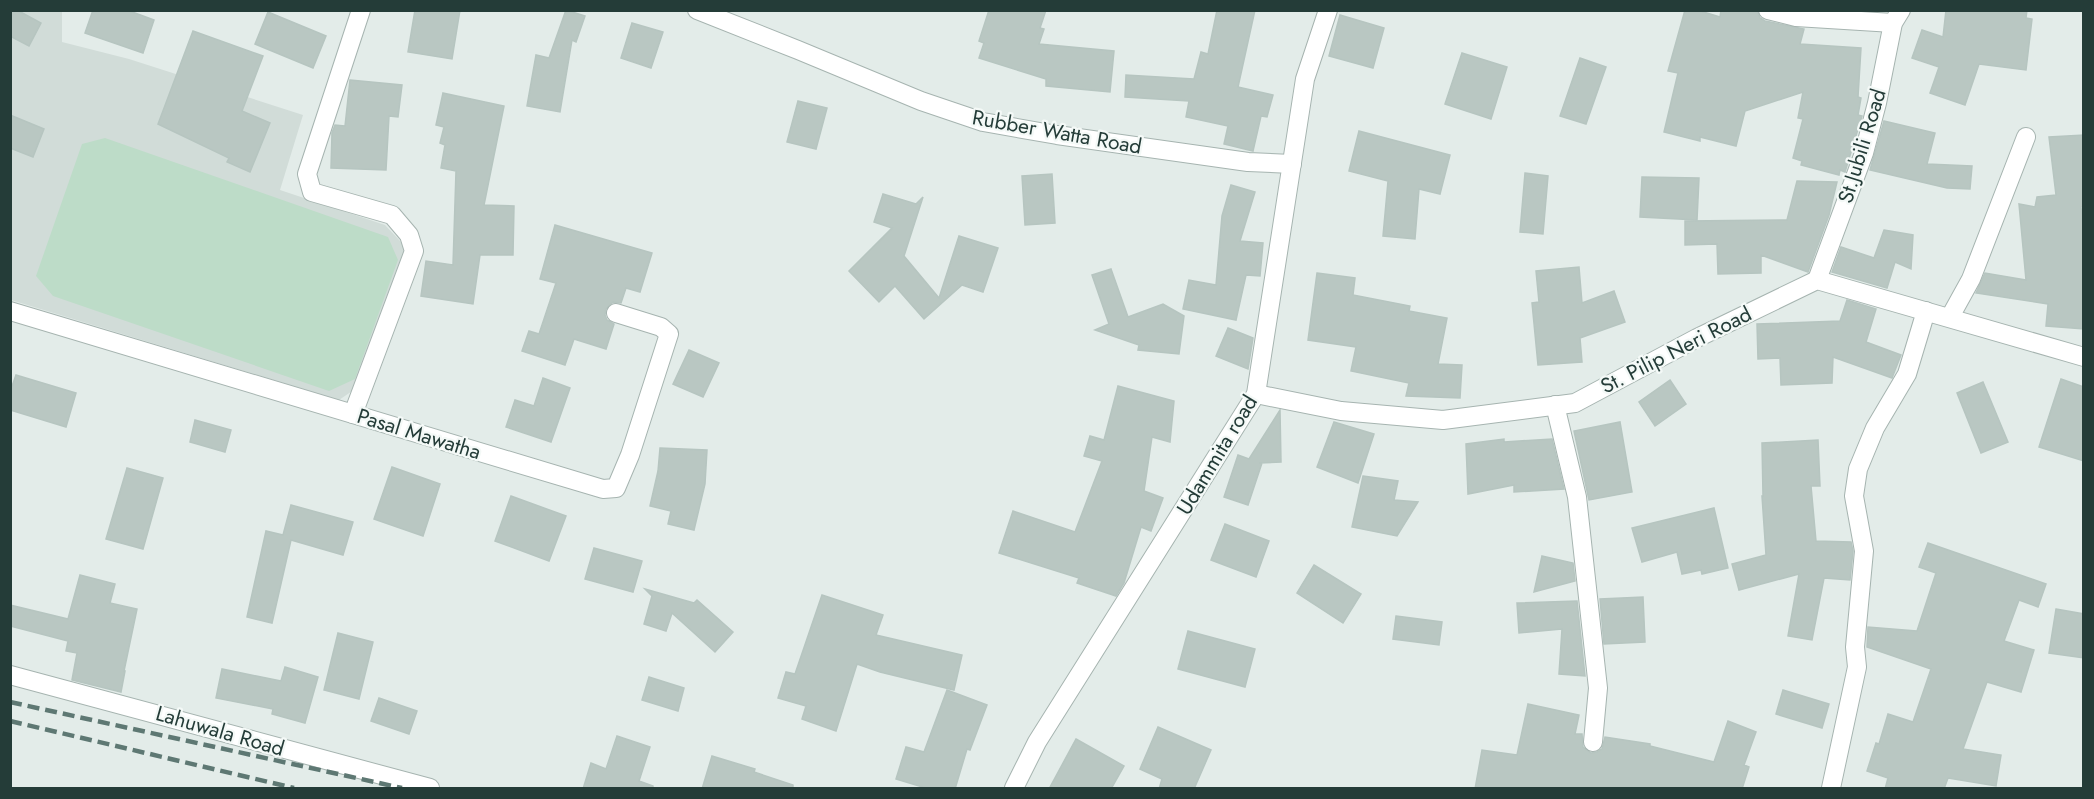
<svg xmlns="http://www.w3.org/2000/svg" width="2094" height="799" font-family="Jost,sans-serif">
<style>
.built{fill:#d1dcd8}
.green{fill:#bddcc8}
.building{fill:#b9c7c2;stroke:#b6c5c0;stroke-width:1.5}
.lines{fill:none;stroke-linecap:round;stroke-linejoin:round}
.minor-casing{stroke:#a6b4b0;stroke-width:20}
.tertiary-casing{stroke:#a6b4b0;stroke-width:20}
.minor{stroke:#fff;stroke-width:18}
.tertiary{stroke:#fff;stroke-width:18}
.rail{stroke:#5e7873;stroke-width:4.5;stroke-dasharray:12 6;stroke-linecap:butt}
.labels{text-anchor:middle;stroke-width:4.5;stroke-linejoin:round;paint-order:stroke}
.street-label{font-size:21px;fill:#243c38;stroke:#f4f9f7}
</style>
<rect width="100%" height="100%" fill="#e3ece9"/>
<path class="built" d="M10 11H62V42L129 59 303 115 280 190 385 225 402 243 406 253 358 387 339 400 11 300Z"/>
<path class="green" d="M105 138 388 237 398 260 355 379 329 391 53 296 36 276 82 144Z"/>
<g class="building">
<path d="M10 10H17L41 23 29 46 10 36Z"/>
<path d="M93 10H127L154 20 143 53 85 33Z"/>
<path d="M415 10H460L452 59 408 52Z"/>
<path d="M566 10 585 16 576 42 572 40 560 112 527 106 536 55 549 58Z"/>
<path d="M989 10H1046L1040 28 1044 29 1039 44 1114 51 1110 92 1046 86V79L979 58 984 43 979 41Z"/>
<path d="M1217 10H1255L1238 87 1273 95 1267 117 1261 116 1253 151 1224 144 1228 126 1186 117 1189 101 1125 97 1126 75 1194 79 1201 52 1208 54Z"/>
<path d="M1685 10H1697L1720 17 1721 10H1757L1760 18 1765 21 1804 29 1800 44 1861 48 1858 97 1861 98 1858 115 1862 116 1845 172 1840 170 1839 175 1801 165 1802 161 1793 158 1803 119 1798 118 1803 92 1745 111 1736 146 1700 137V141L1664 132 1678 73 1668 71Z"/>
<path d="M1946 10H2027L2026 18 2032 19 2026 70 1979 64 1965 105 1930 93 1939 67 1912 58 1922 30 1943 37Z"/>
<path d="M268 12 326 36 313 68 255 44Z"/>
<path d="M1340 15 1384 28 1373 68 1329 56Z"/>
<path d="M632 23 663 32 651 68 621 58Z"/>
<path d="M193 31 263 56 242 111 270 123 250 172 227 162 229 158 158 124Z"/>
<path d="M1462 53 1507 67 1491 119 1445 104Z"/>
<path d="M1580 58 1606 67 1586 124 1560 116Z"/>
<path d="M350 80 402 85 398 117 389 116 386 170 331 168 332 133 335 125 345 126Z"/>
<path d="M443 93 504 106 484 205 514 206 513 255H480L473 304 421 296 426 261 453 265 456 171 441 168 445 145 440 143 444 127 436 125Z"/>
<path d="M798 101 827 108 816 149 787 142Z"/>
<path d="M10 115 44 129 33 157 10 148Z"/>
<path d="M1884 121 1935 133 1927 164 1972 166 1970 189 1947 188 1870 170Z"/>
<path d="M1359 131 1450 155 1440 194 1419 189 1415 239 1383 236 1388 181 1349 171Z"/>
<path d="M2084 135V206L2081 207 2084 232V329L2046 326 2048 304 1976 293 1985 273 2026 280 2019 204 2035 207 2037 197 2056 195 2049 137Z"/>
<path d="M1525 173 1548 176 1543 234 1520 232Z"/>
<path d="M1052 174 1055 223 1025 225 1022 176Z"/>
<path d="M1642 177 1699 178 1697 220 1640 217Z"/>
<path d="M1797 181 1837 182 1829 215 1808 272 1761 255V273L1718 274 1717 244 1685 245V221L1787 220Z"/>
<path d="M1231 185 1255 192 1240 241 1263 243 1260 276 1246 275 1236 320 1183 309 1189 280 1216 285 1222 216Z"/>
<path d="M883 194 916 204 923 197 904 256 939 298 959 236 998 248 983 292 962 285 924 319 895 286 879 302 849 271 892 228 874 222Z"/>
<path d="M555 225 652 253 640 292 626 288 621 303 613 302 606 309 605 315 607 320 614 324 606 349 574 339 565 365 522 351 529 331 539 334 556 283 540 279Z"/>
<path d="M1884 230 1913 235 1911 269 1895 262 1887 288 1832 272 1841 247 1874 258Z"/>
<path d="M1579 267 1582 303 1614 291 1625 322 1580 338 1582 362 1538 365 1532 303 1539 302 1536 271Z"/>
<path d="M1111 269 1128 317 1163 304 1184 316 1179 354 1138 350 1139 345 1095 330 1109 324 1092 275Z"/>
<path d="M1317 273 1355 278 1353 295 1410 306 1409 311 1447 318 1438 364 1462 365 1460 398 1406 396 1409 383 1351 371 1356 347 1308 340Z"/>
<path d="M1847 300 1876 309 1866 342 1901 355 1892 378 1833 357 1832 383 1781 385 1780 358 1758 359 1757 324 1840 321Z"/>
<path d="M1228 328 1253 338 1248 369 1216 356Z"/>
<path d="M689 350 719 363 703 397 673 384Z"/>
<path d="M16 375 76 393 66 427 10 410V392Z"/>
<path d="M543 378 570 388 551 442 506 427 515 400 534 406Z"/>
<path d="M2061 379 2084 387V461L2039 447Z"/>
<path d="M1670 380 1686 404 1655 426 1639 402Z"/>
<path d="M1983 382 2008 442 1981 453 1957 393Z"/>
<path d="M1118 386 1174 401 1170 442 1152 437 1144 491 1163 498 1151 531 1141 527 1124 583 1116 596 1077 583 1079 578 999 553 1013 511 1075 532 1102 461 1084 456 1090 436 1104 440Z"/>
<path d="M1280 410 1281 462 1259 463H1262L1248 505 1224 497 1238 455 1249 459Z"/>
<path d="M195 420 231 430 225 452 190 442Z"/>
<path d="M1334 422 1374 434 1358 483 1317 467Z"/>
<path d="M1620 422 1632 492 1589 500 1574 431Z"/>
<path d="M1504 439V442L1552 439 1564 489 1514 492V485L1468 494 1466 444Z"/>
<path d="M1818 440 1820 486H1811L1816 541 1851 542 1853 551 1850 580 1824 578 1812 640 1788 636 1799 574 1739 590 1732 564 1766 555 1762 496H1763L1762 443Z"/>
<path d="M660 448 707 450 705 484 694 530 668 524 671 511 650 506 658 471Z"/>
<path d="M392 467 440 484 423 536 374 519Z"/>
<path d="M127 468 163 478 143 549 106 539Z"/>
<path d="M1363 476 1398 481 1394 500 1418 502 1397 536 1352 527Z"/>
<path d="M511 496 566 516 549 561 495 541Z"/>
<path d="M291 505 353 522 343 555 291 540 272 623 247 617 266 531 283 535Z"/>
<path d="M1714 508 1728 568 1702 574 1701 570 1682 574 1677 552 1642 562 1632 528Z"/>
<path d="M1225 524 1269 541 1256 577 1211 560Z"/>
<path d="M1928 543 2046 584 2038 607 2019 600 2004 641 2034 650 2021 692 1987 682 1963 749 2001 755 1996 786 1948 778 1944 789H1885L1888 778 1867 771 1876 743 1879 744 1888 714 1913 722 1931 669 1867 647 1868 627 1917 631 1936 573 1919 567Z"/>
<path d="M594 548 642 561 633 592 585 579Z"/>
<path d="M1542 556 1573 563 1575 581 1534 592Z"/>
<path d="M1314 565 1361 594 1343 623 1297 593Z"/>
<path d="M80 575 115 584 110 603 137 609 124 671H125L121 692 72 680 77 653 66 651 68 641 10 626V605L68 619Z"/>
<path d="M645 589 694 603 697 600 733 632 715 652 672 613 666 631 644 624 652 596Z"/>
<path d="M822 595 883 615 876 635 962 655 954 690 880 672 857 664 836 731 802 719 806 706 778 698 786 672 795 674Z"/>
<path d="M1643 597 1645 642 1604 644 1600 599Z"/>
<path d="M1577 601 1585 676 1559 674 1562 629 1519 633 1517 603Z"/>
<path d="M2056 609 2084 614V658L2049 653Z"/>
<path d="M1396 616 1442 622 1439 645 1393 639Z"/>
<path d="M1188 631 1255 649 1245 687 1178 669Z"/>
<path d="M338 633 373 642 359 699 324 690Z"/>
<path d="M285 667 318 677 305 723 272 714 273 709 216 698 222 669 281 681Z"/>
<path d="M649 677 684 688 678 711 642 700Z"/>
<path d="M947 690 987 705 970 750 967 749 955 789H929L896 779 906 747 924 752Z"/>
<path d="M1783 690 1829 704 1822 728 1776 714Z"/>
<path d="M379 698 417 711 409 734 371 721Z"/>
<path d="M1528 704 1579 715 1575 734H1582L1583 747 1591 753 1597 752 1602 749 1605 737 1650 744V746L1714 762 1728 721 1756 732 1744 765 1749 767 1742 789H1475L1482 750 1517 755Z"/>
<path d="M1158 727 1211 750 1194 789H1159L1162 779 1140 769Z"/>
<path d="M617 736 650 747 639 781 653 786V789H583L591 763 606 769Z"/>
<path d="M1076 739 1124 766 1111 789H1049Z"/>
<path d="M712 756 755 769 754 772 793 785V789H702Z"/>
</g>
<g class="lines">
<defs>
<g id="minor">
<path d="M697 10 798 50 921 101 983 122 1057 135 1248 162 1292 164"/>
<path d="M1768 10 1796 17 1893 23"/>
<path d="M1817 280 1864 153 1877 103 1893 23 1901 10"/>
<path d="M10 311 603 489 616 488 630 455 669 334 661 327 616 313"/>
<path d="M1950 317 1971 279 2026 137"/>
<path d="M1555 405 1577 497 1598 688 1593 742"/>
<path d="M353 414 414 251 409 235 392 215 312 192 307 174 361 10"/>
<path d="M10 675 430 788"/>
<path d="M1831 788 1857 667 1855 647 1864 551 1854 496 1858 469 1875 428 1907 374 1926 311"/>
</g>
<g id="tertiary">
<path d="M1256 394 1341 411 1443 420 1575 403 1697 338 1817 280 2084 357"/>
<path d="M1014 788 1037 742 1256 394 1305 79 1328 10"/>
</g>
</defs>
<use href="#minor" class="minor-casing"/>
<use href="#tertiary" class="tertiary-casing"/>
<use href="#minor" class="minor"/>
<use href="#tertiary" class="tertiary"/>
<g class="rail">
<path d="M10 702 402 788"/>
<path d="M10 721 294 788"/>
</g>
</g>
<g class="labels">
<g class="street-label">
<text transform="translate(1057 132) rotate(10)" y="7">Rubber Watta Road</text>
<text transform="translate(1862 146) rotate(-73)" y="7">St.Jubili Road</text>
<text transform="translate(1676 350) rotate(-27)" y="7">St. Pilip Neri Road</text>
<text transform="translate(419 434) rotate(17)" y="7">Pasal Mawatha</text>
<text transform="translate(1217 455) rotate(-59)" y="7">Udammita road</text>
<text transform="translate(220 731) rotate(16)" y="7">Lahuwala Road</text>
</g>
</g>
<rect width="2094" height="799" fill="none" stroke="#243c38" stroke-width="24"/>
</svg>
